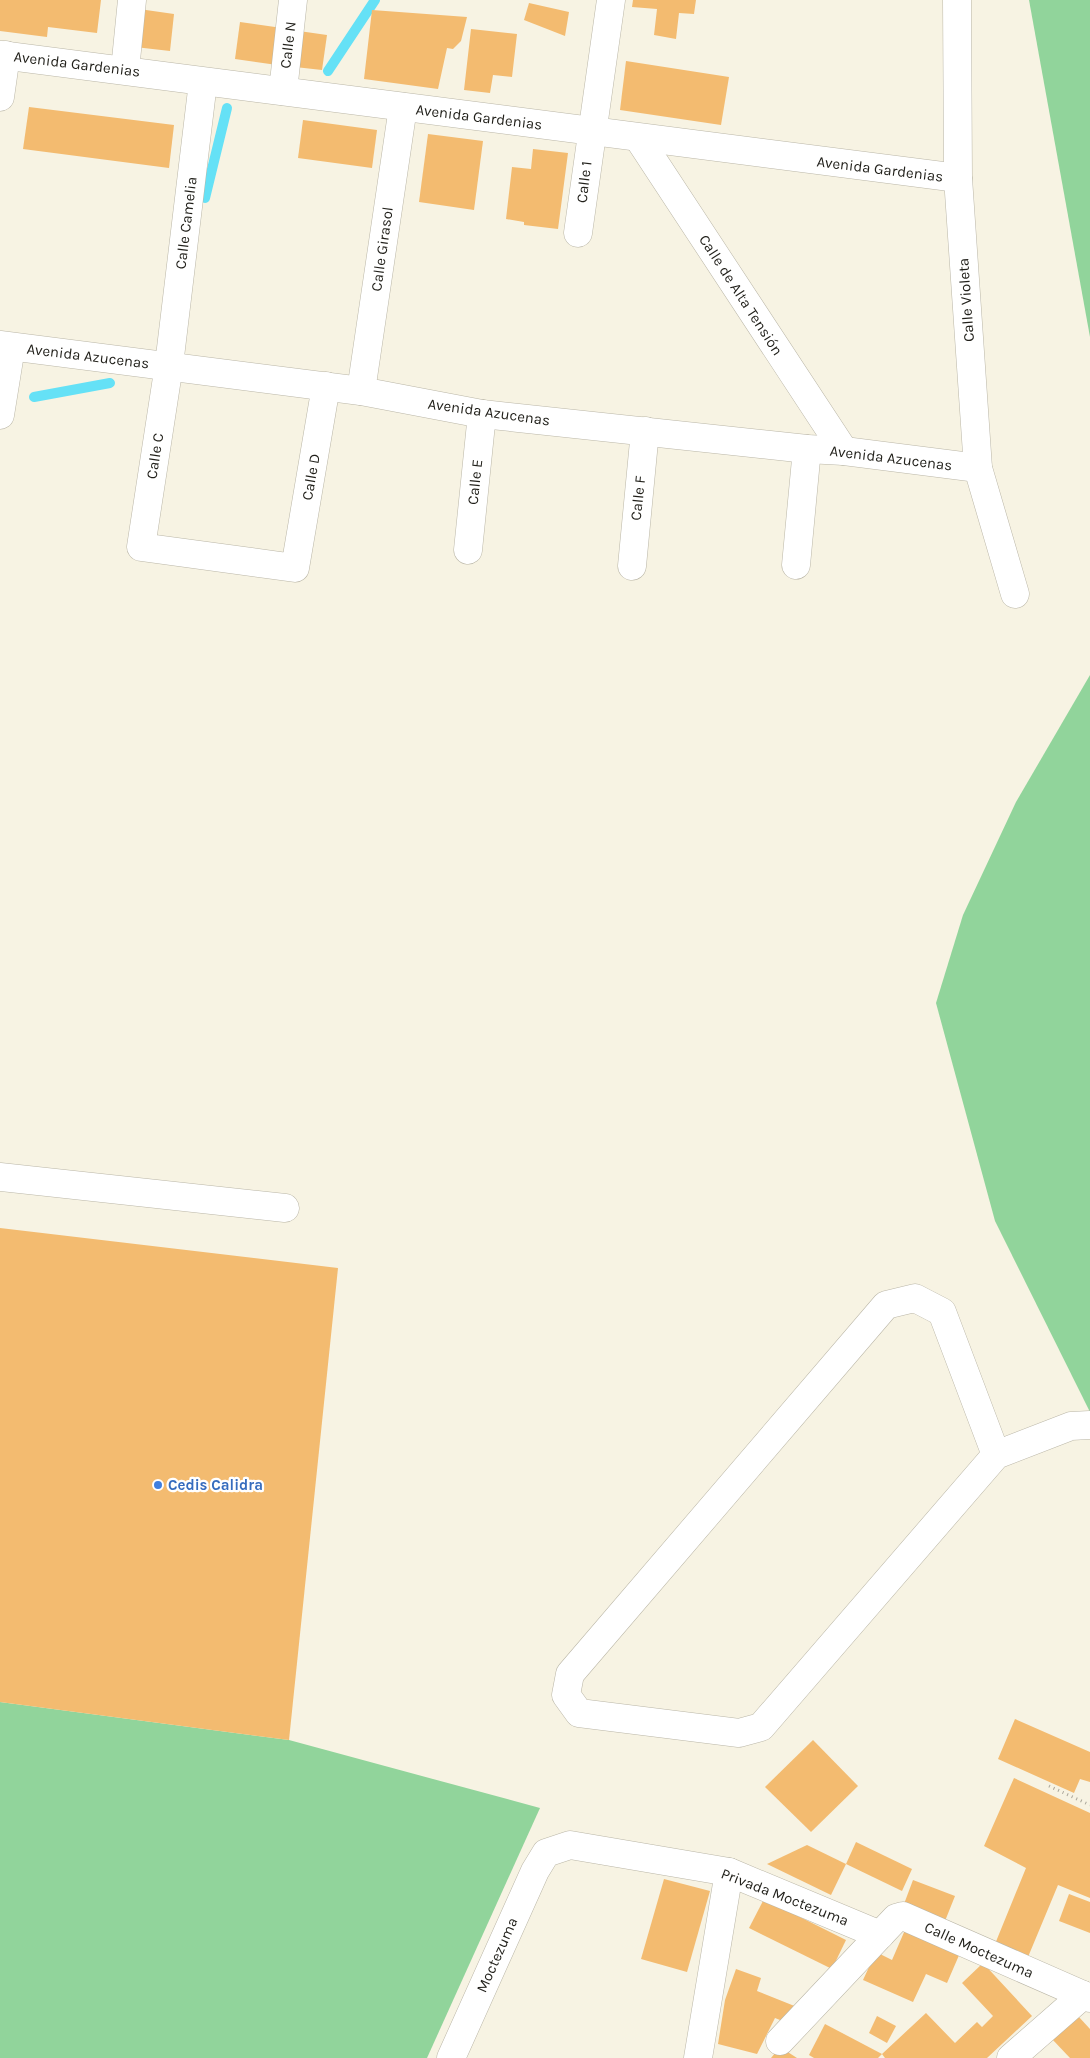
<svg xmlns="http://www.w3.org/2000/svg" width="1090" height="2058" font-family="Karla,sans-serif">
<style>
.green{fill:#91d49b}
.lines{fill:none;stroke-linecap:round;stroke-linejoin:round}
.stream{stroke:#65e1f6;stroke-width:10}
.building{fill:#f3bb70}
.minor-casing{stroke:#bab6a7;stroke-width:29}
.path{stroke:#a9a69a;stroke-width:3;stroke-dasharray:1 4;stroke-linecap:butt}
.minor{stroke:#fff;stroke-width:28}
.shop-dot{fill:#3f7fe0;stroke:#fff;stroke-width:2}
.labels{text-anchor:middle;stroke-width:4.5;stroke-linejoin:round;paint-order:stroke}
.street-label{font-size:15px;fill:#201f19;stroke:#fff}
.shop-label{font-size:15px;font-weight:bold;fill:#366cbe;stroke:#fff;text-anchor:start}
</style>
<rect width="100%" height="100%" fill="#f7f3e3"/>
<g class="green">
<path d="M1029 0H1090V337Z"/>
<path d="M1090 675V1412L995 1221 936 1003 963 915 1016 802Z"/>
<path d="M0 1702 289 1740 540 1808 427 2058H0Z"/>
</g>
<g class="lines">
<g class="stream">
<path d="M328 71 375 0"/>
<path d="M205 198 227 108"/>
<path d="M34 397 110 383"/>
</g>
</g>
<g class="building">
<path d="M0 0H101L97 33 48 27 47 37 0 31Z"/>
<path d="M633 0H696L694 14 679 13 676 39 654 35 657 9 632 7Z"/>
<path d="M529 3 569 12 565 36 524 20Z"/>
<path d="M139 9 174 14 170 51 135 47Z"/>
<path d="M372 10 467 17 461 41 453 49 447 48 438 89 364 79Z"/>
<path d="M240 22 282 28 277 65 235 59Z"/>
<path d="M471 29 517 34 512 77 493 75 490 93 464 90Z"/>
<path d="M299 31 327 35 322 70 295 67Z"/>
<path d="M626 61 729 77 721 125 620 110Z"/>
<path d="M29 107 174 125 169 168 23 149Z"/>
<path d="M303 120 377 130 372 168 298 158Z"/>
<path d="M428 134 483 141 474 210 419 202Z"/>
<path d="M533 149 568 153 558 229 524 225V222L506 219 512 167 531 169Z"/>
<path d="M0 1228 338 1268 289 1740 0 1702Z"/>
<path d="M1015 1719 1090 1752V1782L1080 1779 1074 1793 998 1759Z"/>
<path d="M813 1740 858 1786 811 1832 765 1787Z"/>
<path d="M1014 1778 1090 1813V1898L1058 1885 1028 1957 995 1944 1026 1868 984 1846Z"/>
<path d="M856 1842 912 1869 902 1891 846 1864Z"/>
<path d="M807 1845 846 1864 831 1895 767 1864Z"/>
<path d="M664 1879 710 1891 687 1972 641 1959Z"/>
<path d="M913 1880 955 1896 945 1921 904 1904Z"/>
<path d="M1069 1894 1090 1902V1933L1059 1921Z"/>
<path d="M764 1899 846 1940 832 1969 749 1928Z"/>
<path d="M905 1930 960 1953 947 1983 926 1974 913 2002 863 1980 876 1952 892 1960Z"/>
<path d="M983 1963 1032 2016 987 2058H885L882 2054 926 2013 955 2043 977 2022 982 2027 993 2016 962 1983Z"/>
<path d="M736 1969 761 1978 757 1991 797 2007 785 2022 775 2018 757 2054 718 2044 725 2000Z"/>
<path d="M877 2016 896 2026 887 2043 869 2033Z"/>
<path d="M1078 2016 1090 2029V2058H1070L1052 2039Z"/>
<path d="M825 2024 882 2054 878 2058H814L809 2055Z"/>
<path d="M780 2047 797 2058H771Z"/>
</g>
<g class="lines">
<defs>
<g id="minor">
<path d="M957 0 958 178 978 468 1015 594"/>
<path d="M0 55 958 178"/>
<path d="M125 70 132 0"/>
<path d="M203 82 169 365 141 547 295 568 326 386"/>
<path d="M283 91 293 0"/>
<path d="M0 97 6 55"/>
<path d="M639 139 844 451"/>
<path d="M578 233 611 0"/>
<path d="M0 345 361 391 482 414 807 449 844 451 978 468"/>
<path d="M361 391 403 107"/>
<path d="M0 415 11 347"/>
<path d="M468 550 482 414"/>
<path d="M796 565 807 449"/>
<path d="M632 566 645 431"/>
<path d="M0 1177 285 1208"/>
<path d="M996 1455 942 1312 915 1298 886 1305 570 1674 566 1695 579 1713 739 1733 761 1727 996 1455 1071 1426 1090 1425"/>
<path d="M780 2041 896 1918 903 1916 1090 1998"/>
<path d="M451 2058 535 1871 546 1853 570 1845 729 1872 880 1935"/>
<path d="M698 2058 729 1872"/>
<path d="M1011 2058 1083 1995"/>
</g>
</defs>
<use href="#minor" class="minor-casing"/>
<path class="path" d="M1049 1786 1090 1805"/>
<use href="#minor" class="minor"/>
</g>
<circle class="shop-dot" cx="158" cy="1485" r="5"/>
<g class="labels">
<g class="street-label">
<text transform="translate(288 45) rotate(-83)" y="5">Calle N</text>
<text transform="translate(77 64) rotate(7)" y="5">Avenida Gardenias</text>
<text transform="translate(479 117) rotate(7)" y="5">Avenida Gardenias</text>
<text transform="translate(880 169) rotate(7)" y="5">Avenida Gardenias</text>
<text transform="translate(584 182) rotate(-83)" y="5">Calle 1</text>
<text transform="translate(186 223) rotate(-83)" y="5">Calle Camelia</text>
<text transform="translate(382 249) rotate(-82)" y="5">Calle Girasol</text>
<text transform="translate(741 295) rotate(57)" y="5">Calle de Alta Tensión</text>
<text transform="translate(966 300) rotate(-94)" y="5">Calle Violeta</text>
<text transform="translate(88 356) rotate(7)" y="5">Avenida Azucenas</text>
<text transform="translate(489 412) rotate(8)" y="5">Avenida Azucenas</text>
<text transform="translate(155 456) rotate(-81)" y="5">Calle C</text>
<text transform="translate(891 458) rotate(7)" y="5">Avenida Azucenas</text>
<text transform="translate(311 477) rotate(-80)" y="5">Calle D</text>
<text transform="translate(475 482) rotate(-84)" y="5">Calle E</text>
<text transform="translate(638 498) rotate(-84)" y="5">Calle F</text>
<text transform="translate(785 1897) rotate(21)" y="5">Privada Moctezuma</text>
<text transform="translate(979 1950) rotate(24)" y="5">Calle Moctezuma</text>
<text transform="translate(497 1955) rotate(-66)" y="5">Moctezuma</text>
</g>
<g class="shop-label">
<text x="168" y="1490">Cedis Calidra</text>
</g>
</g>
</svg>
